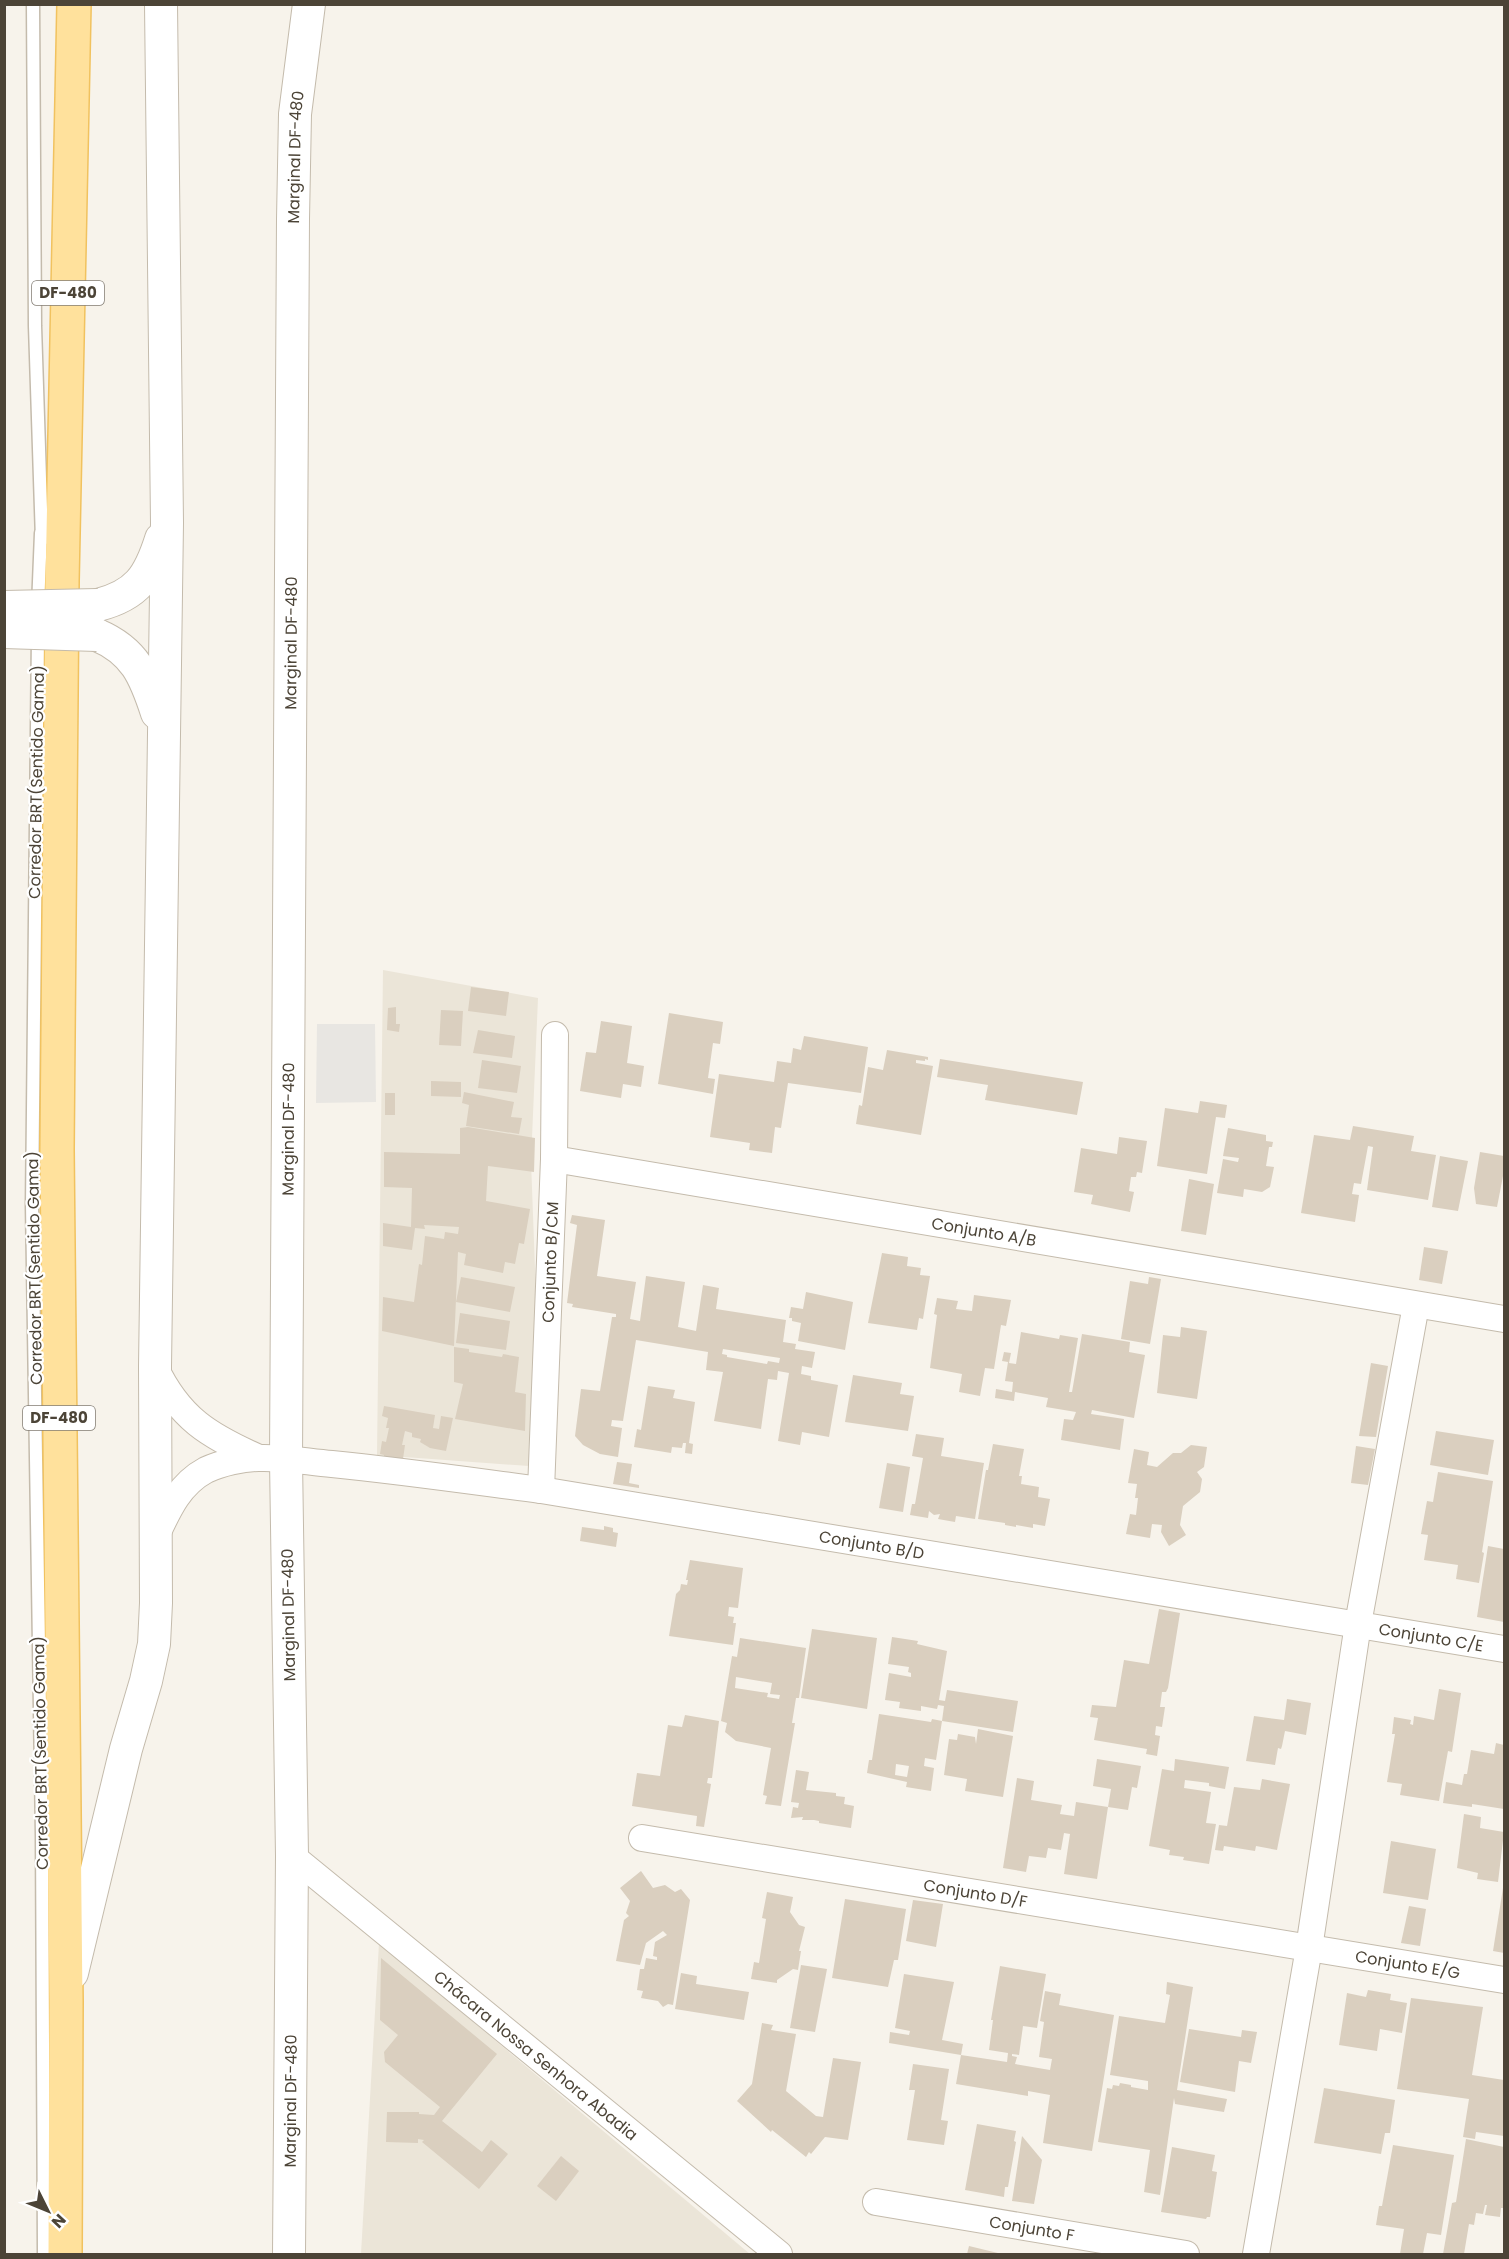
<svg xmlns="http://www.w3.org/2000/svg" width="1509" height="2259" font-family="Poppins,sans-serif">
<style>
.residential{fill:#ebe5d8}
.parking{fill:#e8e6e2}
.building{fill:#dacfbf;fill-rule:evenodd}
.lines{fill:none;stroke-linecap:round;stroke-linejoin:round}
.service-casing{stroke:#c4bbac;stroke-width:15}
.minor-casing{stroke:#c4bbac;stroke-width:28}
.tertiary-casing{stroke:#c4bbac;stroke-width:34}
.primary-casing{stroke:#f1c25f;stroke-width:36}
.service{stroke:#fff;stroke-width:12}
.minor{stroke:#fff;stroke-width:26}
.tertiary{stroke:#fff;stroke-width:32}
.primary{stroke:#ffe19c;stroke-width:33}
.tertiary-bridge-casing{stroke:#c4bbac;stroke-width:34;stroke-linecap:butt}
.tertiary-bridge{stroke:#fff;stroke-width:32}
.labels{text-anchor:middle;stroke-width:4.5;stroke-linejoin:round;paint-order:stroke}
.shield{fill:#fff;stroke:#827c73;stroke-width:1.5}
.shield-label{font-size:15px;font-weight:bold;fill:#4c4437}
.street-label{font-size:16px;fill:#4c4437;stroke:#fff}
</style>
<rect width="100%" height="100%" fill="#f7f3eb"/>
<g class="residential">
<path d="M383 970 538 998 531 1161 536 1296 533 1428 529 1466 377 1455Z"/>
<path d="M379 1943 750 2254H361Z"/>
</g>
<path class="parking" d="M317 1024H375L376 1102 316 1103Z"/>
<g class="building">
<path d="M471 987 509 992 506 1016 468 1011Z"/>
<path d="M396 1007V1024H400L399 1032 387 1030 388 1008Z"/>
<path d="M441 1010 463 1011 461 1046 439 1045Z"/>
<path d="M669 1013 723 1022 720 1044 713 1043 708 1078 715 1079 713 1094 658 1084Z"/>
<path d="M601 1021 632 1026 627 1063 644 1066 641 1087 623 1084 621 1098 580 1091 586 1052 596 1053Z"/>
<path d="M478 1030 515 1036 512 1058 473 1053Z"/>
<path d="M804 1036 868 1047 861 1093 788 1083 781 1128 775 1127 772 1153 749 1150 750 1143 710 1137 719 1074 774 1082 777 1061 791 1063 793 1048 801 1050Z"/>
<path d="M887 1050 928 1057V1060L925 1059V1061L916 1060V1063L933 1066 921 1135 856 1124 859 1105 862 1106 868 1067 883 1070Z"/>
<path d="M940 1059 1083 1082 1077 1115 985 1100 988 1085 937 1077Z"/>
<path d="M482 1060 521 1066 517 1093 478 1088Z"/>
<path d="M431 1081 461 1082V1097L431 1096Z"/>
<path d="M464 1092 514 1102 511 1117 522 1118 519 1134 466 1126 469 1105 462 1103Z"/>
<rect x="385" y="1093" width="10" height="22"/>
<path d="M1200 1101 1227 1105 1225 1118 1216 1117 1207 1174 1157 1166 1165 1108 1198 1113Z"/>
<path d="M1353 1126 1414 1136 1411 1151 1436 1155 1428 1200 1367 1190 1373 1147 1368 1146 1361 1184 1354 1183 1352 1194 1359 1195 1355 1222 1301 1213 1314 1135 1350 1140Z"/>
<path d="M468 1127 535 1138 534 1172 488 1166 486 1201 530 1209 524 1244 519 1243 515 1264 505 1262 503 1273 464 1265 466 1254 458 1252 454 1346 382 1331 383 1297 414 1302 419 1264 422 1265 425 1236 444 1239 445 1232 458 1234 459 1227 424 1225 425 1229 415 1228 412 1250 383 1246V1223L411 1227 412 1188 384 1187V1152L460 1154V1128Z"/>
<path d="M1228 1128 1266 1135V1141L1273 1142 1272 1147H1269L1267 1160 1266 1166 1274 1167 1270 1187 1262 1192 1244 1189 1243 1197 1217 1193 1223 1159 1238 1162 1239 1158 1223 1156Z"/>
<path d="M1119 1137 1147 1141 1142 1173 1137 1172 1136 1177H1131L1129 1191 1134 1192 1130 1212 1091 1204 1093 1195 1074 1192 1081 1148 1117 1154Z"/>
<path d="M1480 1152 1504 1156V1171L1497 1207 1476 1204 1474 1188Z"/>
<path d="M1440 1156 1468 1161 1458 1211 1432 1207Z"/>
<path d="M1189 1179 1214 1184 1206 1235 1181 1231Z"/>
<path d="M572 1215 605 1220 597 1276 636 1282 630 1319 640 1321 646 1276 685 1282 678 1327 696 1331 703 1285 719 1288 716 1309 786 1320 783 1342 796 1344 795 1349 815 1352 812 1368 802 1366 801 1374 811 1376V1380L838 1385 829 1437 802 1432 800 1445 778 1441 789 1373 778 1371 777 1380 768 1379 761 1429 714 1421 723 1372 706 1370 708 1352 636 1340 623 1421 612 1420 611 1426 622 1428 618 1457 600 1454 583 1445 575 1436 581 1389 600 1391 612 1317H616V1314L572 1307 573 1304 567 1303 577 1225 570 1223ZM723 1349 780 1358 779 1363 768 1361 767 1364 727 1357V1355L722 1354Z"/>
<path d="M1424 1247 1448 1251 1442 1284 1419 1280Z"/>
<path d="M882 1253 908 1257 907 1266 921 1268 920 1275 930 1276 923 1319 919 1318 917 1330 868 1323Z"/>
<path d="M461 1277 515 1287 510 1312 456 1302Z"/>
<path d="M1149 1277 1161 1279 1150 1344 1121 1339 1130 1281 1148 1284Z"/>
<path d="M806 1292 853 1302 845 1350 798 1341 801 1323 792 1321V1318H789L791 1307 803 1309Z"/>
<path d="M974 1295 1011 1300 1006 1326 1001 1325 994 1369 985 1368 980 1396 959 1392 962 1374 930 1368 937 1315 934 1314 937 1298 958 1301 956 1309 972 1311Z"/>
<path d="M460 1313 510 1321 506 1350 456 1343Z"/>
<path d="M1181 1327 1207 1331 1197 1399 1157 1393 1163 1335 1180 1337Z"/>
<path d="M1021 1332 1059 1339 1060 1335 1078 1338 1069 1392H1072L1082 1334 1130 1342 1129 1352 1145 1355 1134 1418 1092 1410 1091 1414 1124 1419 1120 1450 1061 1440 1064 1419 1073 1420 1076 1412 1046 1407 1048 1398 1015 1392 1014 1401 995 1398 996 1389 1012 1392 1013 1382 1005 1381 1008 1362 1002 1361 1004 1352 1011 1353 1009 1363 1016 1364Z"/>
<path d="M454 1347 469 1349V1352L502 1357 503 1354 519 1357 515 1392 526 1394 525 1431 455 1419 463 1384 454 1382Z"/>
<path d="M1371 1363 1388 1366 1376 1437 1359 1436Z"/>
<path d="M853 1375 902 1383 900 1394 914 1396 908 1431 845 1422Z"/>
<path d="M648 1386 675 1390 673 1398 695 1402 689 1443 693 1444 692 1454 685 1453 686 1443H683L682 1448 672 1447 671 1453 634 1447 637 1429 641 1430Z"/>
<path d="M384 1406 435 1415 433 1428 439 1429 441 1416 453 1418 446 1451 430 1448 420 1442 421 1439 412 1437V1433L405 1431 402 1445H405L403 1459 400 1458 395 1484 379 1481 384 1455 380 1454 382 1441 386 1442 389 1428H386L388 1418 382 1416Z"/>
<path d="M1436 1431 1494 1440 1488 1475 1430 1465Z"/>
<path d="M916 1434 944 1438 941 1456 984 1463 975 1519 956 1516 955 1522 938 1519 940 1514 934 1515 929 1511 928 1518 910 1515 912 1504H915L923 1458 912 1456Z"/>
<path d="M993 1444 1024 1449 1019 1476H1022L1021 1484 1039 1487 1038 1497 1050 1499 1045 1526 1033 1524V1528L1016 1525V1527L1005 1525V1523L978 1519 986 1470H988Z"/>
<path d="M1191 1445 1207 1447 1204 1467 1197 1472 1202 1479 1200 1492 1183 1506 1180 1525 1186 1535 1169 1546 1161 1532 1162 1525 1152 1524 1150 1538 1126 1534 1130 1514 1136 1515 1138 1498H1135L1137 1484 1128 1483 1134 1449 1149 1452 1147 1465 1157 1467 1173 1453H1181Z"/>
<path d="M1356 1446 1375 1449 1368 1485 1351 1483Z"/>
<path d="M617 1462 632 1464 629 1483 639 1485V1488L613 1484Z"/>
<path d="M887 1463 910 1467 903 1512 879 1508Z"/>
<path d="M1438 1472 1493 1481 1482 1552 1484 1553 1479 1583 1456 1579 1458 1565 1424 1560 1428 1535 1421 1534 1427 1501 1433 1502Z"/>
<path d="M604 1526 613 1528V1532L618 1533 616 1547 580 1541 582 1527 604 1530Z"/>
<path d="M1488 1546 1504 1549V1622L1477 1617Z"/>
<path d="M690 1560 743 1568 738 1608 729 1607 728 1616 734 1617 733 1623H736L733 1645 669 1636 676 1594 680 1590 681 1584 687 1585 688 1580H686Z"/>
<path d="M1159 1609 1180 1613 1168 1688 1166 1692H1162L1160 1707H1165L1162 1727 1156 1726 1155 1735 1160 1736 1157 1756 1146 1754 1147 1749 1094 1740 1098 1718 1090 1717 1092 1705 1116 1707 1124 1660 1149 1664Z"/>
<path d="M812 1629 877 1638 867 1709 801 1698Z"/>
<path d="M892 1637 918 1641 917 1644 947 1651 939 1700 945 1701 947 1690 1018 1701 1013 1732 942 1721 944 1706 938 1705 937 1709 921 1706V1711L899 1708 900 1702 885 1700 889 1673 911 1677V1673L908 1672 909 1667 888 1664Z"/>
<path d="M740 1638 806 1648 799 1698H796L792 1723H795L781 1806 765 1804 767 1796 763 1795 771 1748 736 1741 725 1732 727 1723 721 1721 732 1656 737 1657ZM736 1677 772 1683 770 1694 780 1695 779 1699 767 1697 768 1693 735 1688Z"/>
<path d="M1439 1689 1461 1693 1452 1752 1448 1751 1439 1801 1400 1795 1402 1784 1387 1782 1395 1734H1392L1394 1717 1411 1720 1410 1724 1413 1725 1414 1716 1434 1720Z"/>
<path d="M1287 1699 1311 1703 1306 1735 1285 1731 1282 1746 1281 1749 1278 1748 1275 1765 1246 1761 1254 1716 1284 1720Z"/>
<path d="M879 1714 931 1722 932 1719 942 1721 936 1760 925 1758 924 1766 934 1768 931 1791 906 1787 907 1782 867 1773 869 1760H872ZM896 1764 909 1766 907 1777 895 1775Z"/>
<path d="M685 1715 719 1721 712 1778H708L707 1783 711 1784 704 1827 696 1826 697 1816 632 1806 637 1773 660 1776 668 1725 682 1727Z"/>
<path d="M978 1729 1013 1736 1003 1797 965 1791 967 1779 944 1775 949 1739 957 1740 958 1734 975 1737 976 1744Z"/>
<path d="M1496 1743 1504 1745V1809L1472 1804V1807L1443 1803 1446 1782 1462 1785 1464 1774H1467L1471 1750 1494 1754Z"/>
<path d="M1097 1759 1141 1766 1137 1788 1132 1787 1128 1810 1108 1807 1097 1879 1064 1874 1070 1834 1064 1833 1061 1850 1048 1848 1046 1858 1029 1856 1026 1872 1003 1868 1017 1778 1034 1781 1031 1800 1062 1805 1060 1814 1074 1816 1076 1802 1108 1807 1111 1789 1093 1786Z"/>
<path d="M1175 1759 1229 1767 1225 1789 1209 1786V1783L1185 1780 1184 1788 1211 1792 1206 1823 1216 1824 1209 1864 1183 1860 1184 1857 1169 1855 1170 1850 1149 1846 1162 1769 1174 1771Z"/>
<path d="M796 1770 809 1772 806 1790 836 1793V1796L845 1797 844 1804 854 1806 851 1828 819 1823V1821L814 1820H802L803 1817 791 1818 793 1807 798 1808 799 1803 791 1802Z"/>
<path d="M1262 1779 1290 1784 1277 1850 1256 1846 1255 1851 1224 1846 1223 1851 1215 1850 1219 1825 1227 1826 1234 1787 1260 1790Z"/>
<path d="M1464 1814 1481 1817 1480 1828 1504 1832 1498 1882 1477 1879 1478 1873 1457 1868Z"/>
<path d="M1391 1841 1436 1849 1428 1900 1383 1893Z"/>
<path d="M641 1871 653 1888 665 1885 675 1892 681 1889 690 1900 673 2005 668 2004 663 2007 658 2001 641 1998 643 1991 637 1990 640 1969H644L646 1958 657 1960V1957L653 1956 655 1942 667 1935 663 1931 646 1943 640 1965 616 1961 624 1920 629 1916 626 1913 630 1901 620 1888Z"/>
<path d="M1503 1888H1504V1953L1493 1951Z"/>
<path d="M767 1892 793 1897 790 1912 799 1925 805 1927 799 1951H801L798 1970 793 1969 777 1980V1983L751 1979 754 1962 759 1963 766 1919 762 1918Z"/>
<path d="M845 1899 906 1909 898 1960H894L888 1987 832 1978Z"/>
<path d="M913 1900 943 1904 936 1947 906 1941Z"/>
<path d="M1409 1906 1426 1909 1420 1946 1401 1943Z"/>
<path d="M381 1958 497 2054 442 2121 482 2152 491 2140 508 2154 479 2189 422 2142 424 2140 418 2139V2143L386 2142 387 2112H419V2114L434 2115 440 2107 385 2062 384 2052 398 2035 380 2020Z"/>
<path d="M801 1965 827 1969 815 2032 790 2028Z"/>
<path d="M1000 1966 1046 1974 1037 2028 1023 2026 1019 2055 1012 2054V2056L1017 2057 1015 2064 1050 2070 1052 2059 1039 2057 1044 2022 1040 2021 1045 1991 1061 1994 1059 2005 1114 2015 1092 2151 1043 2143 1050 2095 1028 2091V2096L956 2084 961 2055 889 2043 890 2032 909 2035 910 2031 895 2028 904 1974 954 1982 942 2040 963 2044 961 2055 1007 2062 1008 2053 989 2050 993 2020H991Z"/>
<path d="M681 1973 697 1976 696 1984 749 1992 744 2020 675 2009Z"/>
<path d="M1167 1982 1193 1987 1177 2090 1227 2099 1224 2112 1175 2104 1174 2098 1160 2195 1144 2192 1150 2150 1098 2142 1107 2088 1112 2089 1113 2085 1119 2086 1120 2083 1131 2085V2087L1148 2090V2081L1110 2075 1119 2016 1165 2023 1170 1995 1166 1994Z"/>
<path d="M1368 1990 1391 1994 1390 2000 1407 2003 1402 2033 1380 2029 1377 2051 1339 2045 1347 1993 1366 1997Z"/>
<path d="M1411 1998 1483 2007 1472 2075 1504 2080V2136L1476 2132 1475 2139 1463 2137 1469 2099 1397 2089Z"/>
<path d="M762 2023 773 2025 771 2030 796 2034 786 2091 816 2116 823 2117 833 2058 861 2062 848 2140 825 2137 811 2154 809 2152 806 2157 772 2130 771 2132 737 2101 752 2084Z"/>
<path d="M1189 2029 1241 2037 1242 2030 1257 2032 1251 2063 1239 2061 1235 2092 1180 2082Z"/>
<path d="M913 2064 949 2069 941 2120 948 2121 944 2145 907 2140 915 2090H909Z"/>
<path d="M1324 2088 1395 2100 1390 2133H1385L1381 2154 1314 2143Z"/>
<path d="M977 2124 1016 2131 1014 2141 1016 2142 1008 2187H1005L1004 2197 965 2190Z"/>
<path d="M1022 2136 1042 2160 1034 2204 1012 2201Z"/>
<path d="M1466 2139 1504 2147V2208H1501L1500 2217 1485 2215 1487 2205H1485L1483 2214 1476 2213 1474 2225 1469 2224 1464 2254H1443L1452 2203 1456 2202Z"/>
<path d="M1393 2145 1454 2155 1441 2235 1427 2233 1423 2254H1400L1404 2229 1376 2225 1379 2206H1382Z"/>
<path d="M1172 2147 1215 2155 1212 2171 1217 2172 1210 2217H1207L1206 2219 1161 2212Z"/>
<path d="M561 2156 579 2171 556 2201 537 2186Z"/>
<path d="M969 2246 1002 2254H967Z"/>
</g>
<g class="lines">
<defs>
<g id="service">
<path d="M33 4 35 326 42 540"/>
<path d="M38 606 41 533"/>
<path d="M38 633 32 1205 42 1836 44 2254"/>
</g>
<g id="minor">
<path id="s1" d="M554 1159 1504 1319"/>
<path d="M155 1367C179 1418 209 1436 259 1458"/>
<path id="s2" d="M541 1490 554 1159 555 1035"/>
<path id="s3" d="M157 1534C169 1508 180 1484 206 1470 221 1463 243 1458 259 1458 283 1457 308 1462 332 1464 402 1471 472 1481 541 1490L1504 1649"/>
<path id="s4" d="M642 1838 1504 1980"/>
<path id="s5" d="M292 1856 779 2254"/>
<path id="s6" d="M876 2202 1186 2254"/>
<path d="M1256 2254 1309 1948 1358 1624 1416 1305"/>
</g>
<g id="tertiary">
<path d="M98 605C137 595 149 577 161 539"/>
<path d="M97 635C135 651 145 676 157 713"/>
<path d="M72 1973 126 1749 146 1681 154 1644 156 1603 155 1367 167 523 161 4"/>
<path id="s7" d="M289 2254 292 1856 286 1460 293 219 295 114 309 4"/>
</g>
<path id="primary" d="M65 2254 66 2001 57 1150 62 581 74 4"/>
</defs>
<use href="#service" class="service-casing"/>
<use href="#minor" class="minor-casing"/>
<use href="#tertiary" class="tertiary-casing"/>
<use href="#primary" class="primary-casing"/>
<use href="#service" class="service"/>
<use href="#minor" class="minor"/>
<use href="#tertiary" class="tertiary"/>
<use href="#primary" class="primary"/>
<defs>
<g id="tertiary-bridge">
<path d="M4 607 98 605"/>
<path d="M4 632 97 635"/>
</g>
</defs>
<use href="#tertiary-bridge" class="tertiary-bridge-casing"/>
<use href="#tertiary-bridge" class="tertiary-bridge"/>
</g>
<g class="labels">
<g class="shield">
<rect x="32" y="281" width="72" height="24" rx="4.5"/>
<rect x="23" y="1406" width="72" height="24" rx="4.5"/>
</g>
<g class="shield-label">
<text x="68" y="298">DF-480</text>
<text x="59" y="1423">DF-480</text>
</g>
<g class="street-label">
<text dy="6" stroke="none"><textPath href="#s7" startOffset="2097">Marginal DF-480</textPath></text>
<text dy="6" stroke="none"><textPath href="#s7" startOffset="1611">Marginal DF-480</textPath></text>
<text transform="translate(36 782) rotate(-89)" y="6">Corredor BRT(Sentido Gama)</text>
<text dy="6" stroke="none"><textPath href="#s7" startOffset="1125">Marginal DF-480</textPath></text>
<text dy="6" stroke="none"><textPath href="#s1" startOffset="436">Conjunto A/B</textPath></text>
<text dy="6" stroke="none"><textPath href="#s2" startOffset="228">Conjunto B/CM</textPath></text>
<text transform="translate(34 1268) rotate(-91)" y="6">Corredor BRT(Sentido Gama)</text>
<text dy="6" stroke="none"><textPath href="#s3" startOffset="756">Conjunto B/D</textPath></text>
<text transform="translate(288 1615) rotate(-91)" y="6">Marginal DF-480</text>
<text dy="6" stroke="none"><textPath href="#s3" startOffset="1323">Conjunto C/E</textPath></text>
<text transform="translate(40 1753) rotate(-91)" y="6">Corredor BRT(Sentido Gama)</text>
<text dy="6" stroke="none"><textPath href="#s4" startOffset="338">Conjunto D/F</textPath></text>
<text dy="6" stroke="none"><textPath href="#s4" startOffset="776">Conjunto E/G</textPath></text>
<text dy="6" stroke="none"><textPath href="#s5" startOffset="315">Chácara Nossa Senhora Abadia</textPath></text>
<text dy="6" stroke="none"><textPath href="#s7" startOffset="153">Marginal DF-480</textPath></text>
<text dy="6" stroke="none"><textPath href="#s6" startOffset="158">Conjunto F</textPath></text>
</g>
</g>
<rect width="1509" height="2259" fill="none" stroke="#4c4437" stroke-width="12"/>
<g transform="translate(48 2211) rotate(133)" stroke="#ffffff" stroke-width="4.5" paint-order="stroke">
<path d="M0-4.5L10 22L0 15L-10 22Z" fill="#4c4437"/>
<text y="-9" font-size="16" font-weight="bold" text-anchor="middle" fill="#4c4437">N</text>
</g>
</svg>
